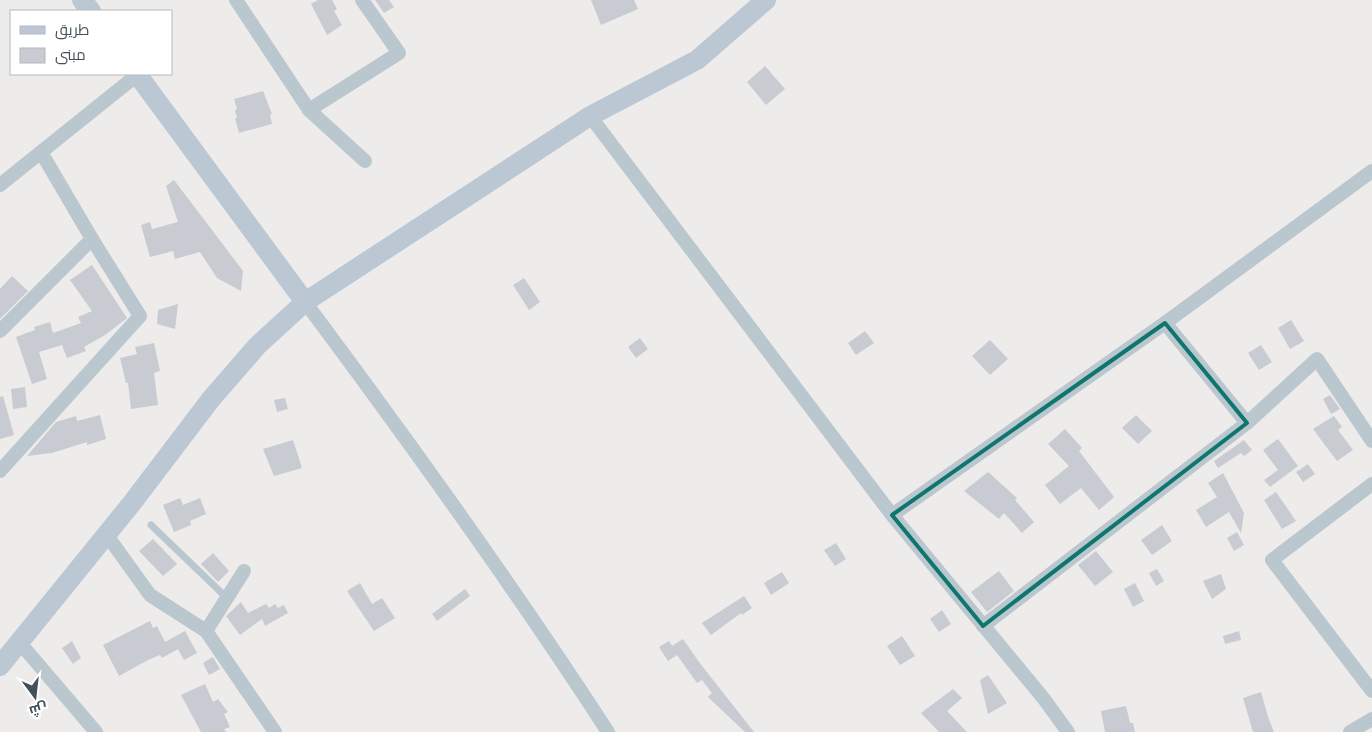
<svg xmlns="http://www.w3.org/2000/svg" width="1372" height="732" font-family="'Fira Sans Condensed',Cairo,sans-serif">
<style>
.building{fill:#c8cbd1}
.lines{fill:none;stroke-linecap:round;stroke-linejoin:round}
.lane{stroke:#bbc7cf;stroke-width:7}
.street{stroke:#bbc7cf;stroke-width:14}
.secondary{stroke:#bbc8d4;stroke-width:20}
.marked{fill:none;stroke:#0f766e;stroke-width:4;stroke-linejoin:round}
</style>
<rect width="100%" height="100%" fill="#eeebeb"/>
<g class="building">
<path d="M318 0H332L337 9 334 11 342 25 327 35 311 4Z"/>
<path d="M375 0H389L394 7 384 13Z"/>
<path d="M591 0H634L638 9 601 25Z"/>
<path d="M765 66 785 89 766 105 747 82Z"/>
<path d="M263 91 272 114H270L272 124 239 133 235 118H237L235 110 237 109 234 99Z"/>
<path d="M174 180 243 271 241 291 217 278 200 252 175 259 173 251 150 257 141 225 150 222 152 229 178 222 166 186Z"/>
<path d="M92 265 127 318 105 335 84 347 86 351 67 358 62 345 39 352 47 379 32 384 16 337 35 330 34 327 50 322 53 333 81 323 78 317 92 311 70 280Z"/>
<path d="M12 276 28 291 0 319V289Z"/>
<path d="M524 278 540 302 529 310 513 285Z"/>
<path d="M178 304 175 329 157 324 158 310Z"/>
<path d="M1291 320 1304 341 1290 349 1278 328Z"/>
<path d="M865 331 874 343 856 355 848 343Z"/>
<path d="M640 338 648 349 636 358 628 347Z"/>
<path d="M990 340 1008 359 990 375 972 356Z"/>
<path d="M154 343 160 371 154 373 158 405 131 409 128 383H126L120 358 137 354 135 347Z"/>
<path d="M1261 345 1272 362 1259 370 1248 353Z"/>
<path d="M25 387 27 407 13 409 11 389Z"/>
<path d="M1330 395 1340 409 1331 414 1323 399Z"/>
<path d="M3 396 14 435 0 439V397Z"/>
<path d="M285 398 288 409 277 412 274 400Z"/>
<path d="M100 415 106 439 87 445V442L52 453 27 456 56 422 76 416 77 421Z"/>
<path d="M1136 415 1152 431 1138 444 1122 428Z"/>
<path d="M1334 416 1342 427 1338 430 1353 450 1337 461 1313 429Z"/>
<path d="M1065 429 1082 448 1079 451 1114 497 1099 510 1081 488 1060 504 1045 485 1069 466 1048 444Z"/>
<path d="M1278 439 1298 466 1270 487 1264 480 1278 470 1263 450Z"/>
<path d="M293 440 302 468 274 476 263 449Z"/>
<path d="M1244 440 1252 450 1244 456 1241 453 1218 468 1214 461Z"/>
<path d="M1308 464 1315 474 1303 482 1296 472Z"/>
<path d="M988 472 1017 498 1015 500 1034 522 1022 533 1004 513 999 519 964 491Z"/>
<path d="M1223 473 1244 513 1241 533 1229 512 1206 527 1196 510 1217 497 1208 483Z"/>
<path d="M1276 492 1296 521 1282 529 1264 500Z"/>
<path d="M180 498 183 505 200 498 206 514 190 521 191 525 174 532 163 505Z"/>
<path d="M1162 525 1172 541 1152 555 1141 540Z"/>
<path d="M1237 532 1244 545 1234 551 1227 538Z"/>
<path d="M153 539 177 564 163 576 139 551Z"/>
<path d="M836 543 846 559 835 566 824 550Z"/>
<path d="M1096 551 1113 572 1095 586 1078 565Z"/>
<path d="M213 553 229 571 218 582 201 564Z"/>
<path d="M1157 569 1164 581 1156 586 1149 573Z"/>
<path d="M999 571 1014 591 987 612 971 592Z"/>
<path d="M782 572 789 583 771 595 764 583Z"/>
<path d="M1221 574 1226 589 1212 599 1203 581Z"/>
<path d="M360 583 372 604 382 598 395 618 374 631 347 591Z"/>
<path d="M1135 583 1144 601 1133 607 1124 589Z"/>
<path d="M465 589 470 596 437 621 432 614Z"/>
<path d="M744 596 752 608 742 615 741 613 711 635 702 623Z"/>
<path d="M241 602 248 613 266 604 269 608 275 604 278 608 284 605 288 613 265 626 262 619 240 635 226 616Z"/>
<path d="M942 610 951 624 939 632 930 619Z"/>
<path d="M150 621 153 628 157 626 165 642 185 631 197 653 184 660 178 649 162 658 160 655 148 660 119 676 103 645Z"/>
<path d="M1239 631 1241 640 1225 644 1223 636Z"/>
<path d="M902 636 915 656 900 665 887 646Z"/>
<path d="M683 639 699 662 754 732H745L708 697 712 693 702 680 697 683 677 655 668 661 659 647 669 641 672 646Z"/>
<path d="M72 641 81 658 73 664 62 648Z"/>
<path d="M213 657 220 669 209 675 203 663Z"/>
<path d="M988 675 1007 703 988 714 980 680Z"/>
<path d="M205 684 213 702 218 699 228 712 224 714 230 727 224 729 226 732H201L181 695Z"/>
<path d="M953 689 962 698 947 711 967 732H939L921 713Z"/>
<path d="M1261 692 1268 717 1274 732H1253L1243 698Z"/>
<path d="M1126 706 1130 723H1133L1135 732H1105L1101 711Z"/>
</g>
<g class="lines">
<path class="lane" d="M151 525 227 598"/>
<g class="street">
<path d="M236 0 309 110 365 161"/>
<path d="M309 110 399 53 362 0"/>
<path d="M590 116 892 515"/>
<path d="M41 152 92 239"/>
<path d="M0 185 137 75"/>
<path d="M305 302C411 444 512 584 608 732"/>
<path d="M1165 323 1247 423"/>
<path d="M0 331 92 239 140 316 0 471"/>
<path d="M1372 484 1272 560 1372 691"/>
<path d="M106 534 150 595 206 631 275 732"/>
<path d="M983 626 1247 423 1317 359 1372 441"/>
<path d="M206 631 244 571"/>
<path d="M20 643 96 732"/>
<path d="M1068 732 1044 699 892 515 1165 323 1372 171"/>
<path d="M1350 732 1372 719"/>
</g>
<g class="secondary">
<path d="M82 0 91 11"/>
<path d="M137 74 305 302"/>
<path d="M0 666 132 503 211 399 257 346 305 302 590 116 697 60 766 0"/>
</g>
</g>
<path class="marked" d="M1165 323 1247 423 983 626 892 515Z"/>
<rect x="10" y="10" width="162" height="65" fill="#ffffff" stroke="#b4b9bd"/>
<rect x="20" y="26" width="25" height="8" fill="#bbc8d4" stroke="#b4b9bd"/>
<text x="55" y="35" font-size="15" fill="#435059">طريق</text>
<rect x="20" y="48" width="25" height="15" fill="#c8cbd1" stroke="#b4b9bd"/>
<text x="55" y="60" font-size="15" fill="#435059">مبنى</text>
<g transform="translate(35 697) rotate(165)" stroke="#ffffff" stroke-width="4" paint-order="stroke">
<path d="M0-4L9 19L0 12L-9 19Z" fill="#435059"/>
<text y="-8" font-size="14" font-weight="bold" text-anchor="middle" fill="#435059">ش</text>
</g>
</svg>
